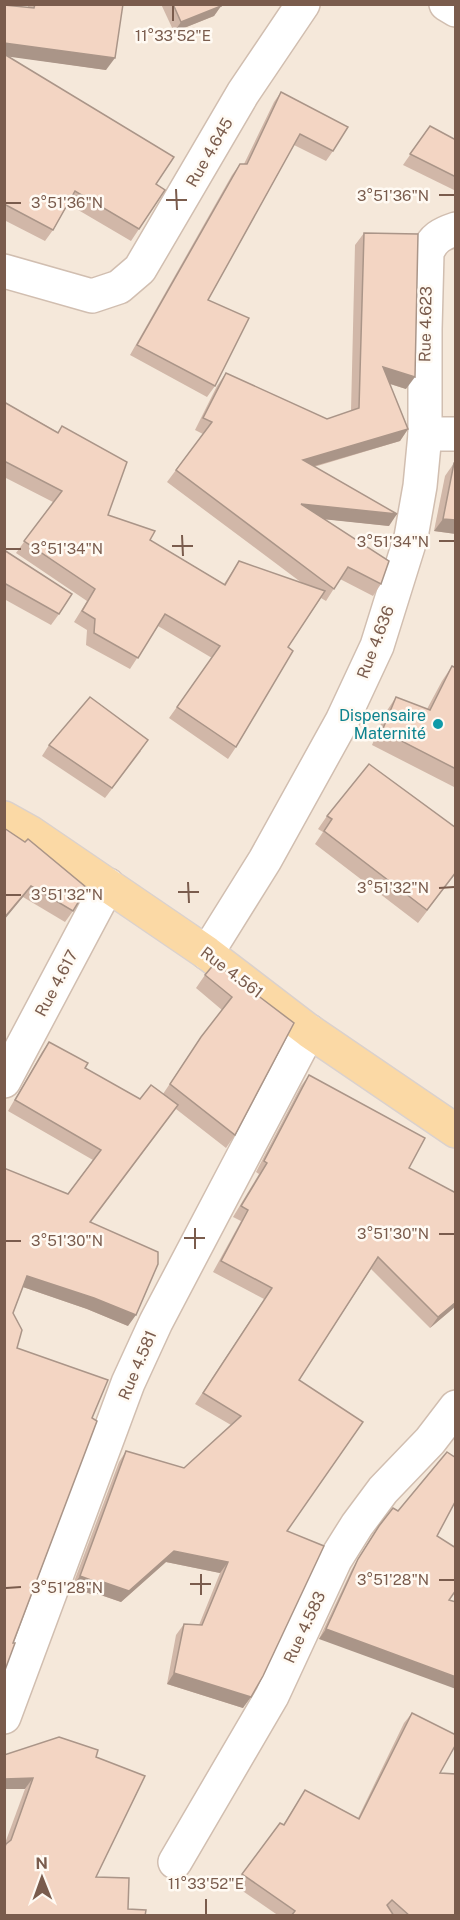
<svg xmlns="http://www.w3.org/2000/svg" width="460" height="1920" font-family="'Public Sans',sans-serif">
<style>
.residential{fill:#f5e8da}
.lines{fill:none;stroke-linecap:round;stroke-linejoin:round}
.minor-casing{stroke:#d1beb0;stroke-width:36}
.major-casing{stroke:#dad1cd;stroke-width:36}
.minor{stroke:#fff;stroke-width:33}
.major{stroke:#fbd9a5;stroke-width:33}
.wall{fill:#d1b7a8}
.shaded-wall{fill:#aa9588}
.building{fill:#f3d5c3;stroke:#aa9588;stroke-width:1.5}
.ticks{fill:none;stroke:#7a5c4d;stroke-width:2}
.culture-dot{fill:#0f9aa8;stroke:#fffaf3;stroke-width:2}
.labels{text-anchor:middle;stroke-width:5;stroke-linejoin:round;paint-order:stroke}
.street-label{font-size:16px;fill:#7a5c4d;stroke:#fffaf3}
.culture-label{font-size:16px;fill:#0d838f;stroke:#fffaf3;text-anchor:end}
.ticks-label{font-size:15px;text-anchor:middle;fill:#7a5c4d;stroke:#fffaf3;stroke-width:5;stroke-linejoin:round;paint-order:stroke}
</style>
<rect width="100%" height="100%" fill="#fdf6ec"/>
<path class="residential" d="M5 5H455V1915L5 1916Z"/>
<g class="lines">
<defs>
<g id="minor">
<path d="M446 4 456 10"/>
<path d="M4 271 92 296 119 287 140 269 243 93 303 4"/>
<path d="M425 434V329L427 253C433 238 441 234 456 229"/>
<path d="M207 953 265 860 342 721 377 646 411 537 420 486 425 434H456"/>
<path d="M4 1081 108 885"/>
<path d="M4 1717 128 1383 156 1322 309 1031"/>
<path d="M175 1862 272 1696 335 1560 357 1525 383 1490 430 1441 456 1407"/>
</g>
<path id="major" d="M4 818 31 833 207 953 309 1031 456 1131"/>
</defs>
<use href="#minor" class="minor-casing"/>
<use href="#major" class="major-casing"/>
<use href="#minor" class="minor"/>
<use href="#major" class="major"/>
</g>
<g class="wall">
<path d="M28 4H123L106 70 9 56 156 184 165 190 131 241 68 204 53 230 45 241 4 220V5L28 8Z"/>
<path d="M161 4H220L221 6 214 16 174 32Z"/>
<path d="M281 92 333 151 326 161 294 145 208 300 215 386 207 397 130 355 232 175 240 164H244L274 102Z"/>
<path d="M430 126 456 140V191L403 165Z"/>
<path d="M364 233 406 389 390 384 408 429 400 441 314 467 389 526 325 519 381 584 373 596 340 579 326 601 321 598 288 647 236 747 228 759 169 718 212 658 158 626 130 669 86 645 87 630 74 622 87 601 16 553 53 502 4 477V402L58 432 62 426 108 515 224 584 239 561 302 583 167 482 203 434 195 430 217 386 226 373 327 419 351 411 355 245Z"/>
<path d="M454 463 456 534 434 531 445 476Z"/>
<path d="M4 550 59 614 51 625 4 599Z"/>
<path d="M452 666 456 668V788L372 745 386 712 396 697 427 709 442 681Z"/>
<path d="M49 745 141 751 105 798 42 756Z"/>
<path d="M327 816 456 828V873L418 923 315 844 323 832 318 829Z"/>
<path d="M4 828 73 911 65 922 23 897Z"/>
<path d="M205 975 294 1023 235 1135 226 1148 176 1109 91 1222 128 1326 87 1309 23 1287 13 1313 17 1348 92 1418 13 1643H15L4 1671V1168L68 1194 93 1160 8 1111 42 1052 49 1042 85 1068 140 1099 163 1094 201 1037 222 1010 196 988Z"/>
<path d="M309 1075 409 1168 456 1193V1306L430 1328 371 1269 299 1380 287 1531 243 1708 167 1684 176 1635 184 1624 199 1625 220 1573 166 1562 121 1602 92 1592 91 1594 72 1587 119 1462 126 1451 184 1468 231 1425 195 1404 264 1299 213 1272 241 1221 233 1217 259 1174 256 1172 301 1086Z"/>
<path d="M393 1508 437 1536 449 1600 319 1639 352 1569 372 1536Z"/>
<path d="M412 1713 440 1773 456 1916H279L234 1885 242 1874 283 1825 305 1790 358 1818 404 1723Z"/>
<path d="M59 1737 4 1916V1846L25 1789Z"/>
</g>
<g class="shaded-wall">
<path d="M221 6 214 16 174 32 181 22Z"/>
<path d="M4 43 115 58 106 70 4 56Z"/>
<path d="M383 367 415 377 406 389 375 379Z"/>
<path d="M408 429 400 441 294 472 303 460Z"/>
<path d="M301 504 397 514 389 526 293 516Z"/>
<path d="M443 519 456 520V534L434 531Z"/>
<path d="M31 886 23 897 4 920V918Z"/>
<path d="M27 1276 94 1298 136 1315 128 1326 87 1309 20 1286Z"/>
<path d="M456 1302V1306L430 1328 438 1317Z"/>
<path d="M174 1551 228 1562 220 1573 166 1562 121 1602 92 1592 91 1594 72 1587 80 1576Z"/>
<path d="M326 1629 456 1677V1689L319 1639Z"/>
<path d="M174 1673 251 1697 243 1708 167 1684Z"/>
<path d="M33 1778 25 1789H4V1779Z"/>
</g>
<g class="building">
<path d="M35 4H123L115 58 4 43V5L34 8Z"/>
<path d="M173 4H220L221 6 181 22Z"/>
<path d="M4 54 174 157 156 184 165 190 139 229 75 191 53 230 4 204Z"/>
<path d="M281 92 348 127 333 151 300 134 208 300 249 318 215 386 137 345 240 164H247Z"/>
<path d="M430 126 456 140V177L410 154Z"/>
<path d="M364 233 418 234 415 377 383 367 408 429 303 460 397 514 301 504 389 561 381 584 348 567 334 589 176 470 212 422 203 418 226 373 327 419 359 408Z"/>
<path d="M4 402 58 433 62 426 127 462 108 515 155 531 150 540 225 585 239 561 325 591 288 647 293 651 236 747 177 707 220 646 165 614 138 658 94 633 95 619 82 611 95 589 24 541 62 491 4 461Z"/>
<path d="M454 463H456V520L443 519Z"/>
<path d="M4 550 72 594 59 614 4 583Z"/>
<path d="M452 666 456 668V769L382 731 396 697 430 710Z"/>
<path d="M90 697 148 740 112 788 49 745Z"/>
<path d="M369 764 456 828V872L427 910 324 831 332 819 327 816Z"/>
<path d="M4 828 25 842 28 839 87 888 73 911 31 886 4 918Z"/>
<path d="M215 963 294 1023 235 1135 170 1084 201 1037 232 997 205 975Z"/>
<path d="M49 1042 88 1063 85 1068 140 1099 151 1085 178 1105 90 1222 158 1252V1264L136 1315 94 1298 27 1276 13 1313 22 1330 17 1348 108 1380 92 1418 97 1421 13 1643H15L5 1670 4 1168 68 1194 101 1150 15 1100Z"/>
<path d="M309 1075 425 1138 409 1168 456 1193V1302L438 1317 378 1257 299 1380 363 1422 287 1531 324 1546 263 1676 251 1697 174 1673 184 1624 202 1625 228 1562 174 1551 129 1591 100 1581 99 1583 80 1576 126 1451 184 1468 241 1416 203 1393 272 1288 221 1261 248 1210 241 1206 267 1163 264 1161Z"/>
<path d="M447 1452 456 1458V1500L437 1536 456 1548V1590L449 1600 456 1602V1677L326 1629 358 1559 379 1526 393 1508 398 1511Z"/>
<path d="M412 1713 456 1735V1744L440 1773 456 1774V1916H410L392 1900 387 1905 394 1916H291L295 1911 242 1874 280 1823 284 1825 305 1790 359 1819Z"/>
<path d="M59 1737 98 1750 96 1757 145 1776 96 1877 129 1878 128 1909 146 1910 145 1916H4V1849L6 1844 11 1840 33 1778 4 1779V1755Z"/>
</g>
<path class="ticks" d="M173 6V21M176 189 177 210M439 195H454M166 200H187M6 203H21M182 535 183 556M439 541H454M172 546H193M6 549H21M188 882 189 903M439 888 454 887M178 892H199M6 895H21M195 1228V1249M439 1234H454M184 1238H205M6 1241H21M201 1574V1595M439 1580H454M190 1584H211M6 1588 21 1587M206 1899V1914"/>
<circle class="culture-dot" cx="438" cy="724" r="6"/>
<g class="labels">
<g class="street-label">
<text transform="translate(209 152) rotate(-60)" y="6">Rue 4.645</text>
<text transform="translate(425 324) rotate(-89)" y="6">Rue 4.623</text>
<text transform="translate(375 642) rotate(-69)" y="6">Rue 4.636</text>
<text transform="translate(232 972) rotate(37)" y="6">Rue 4.561</text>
<text transform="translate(56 983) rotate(-62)" y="6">Rue 4.617</text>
<text transform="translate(137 1365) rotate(-67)" y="6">Rue 4.581</text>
<text transform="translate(304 1627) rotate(-65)" y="6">Rue 4.583</text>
</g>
<g class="culture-label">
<text x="426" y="721">Dispensaire<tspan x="426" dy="18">Maternité</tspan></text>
</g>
</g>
<g class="ticks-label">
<text x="173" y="41">11°33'52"E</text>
<text x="393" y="201">3°51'36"N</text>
<text x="67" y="208">3°51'36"N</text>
<text x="393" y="547">3°51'34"N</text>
<text x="67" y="554">3°51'34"N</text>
<text x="393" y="893">3°51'32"N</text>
<text x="67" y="900">3°51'32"N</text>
<text x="393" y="1239">3°51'30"N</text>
<text x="67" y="1246">3°51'30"N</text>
<text x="393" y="1585">3°51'28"N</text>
<text x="67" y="1593">3°51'28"N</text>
<text x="206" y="1889">11°33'52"E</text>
</g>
<rect width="460" height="1920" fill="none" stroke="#7a5c4d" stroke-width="12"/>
<g transform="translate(42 1878) rotate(359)" stroke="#fffaf3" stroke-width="4.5" paint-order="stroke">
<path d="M0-4.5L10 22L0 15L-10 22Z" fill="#7a5c4d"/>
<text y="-9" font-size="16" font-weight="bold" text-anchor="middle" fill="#7a5c4d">N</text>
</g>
</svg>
